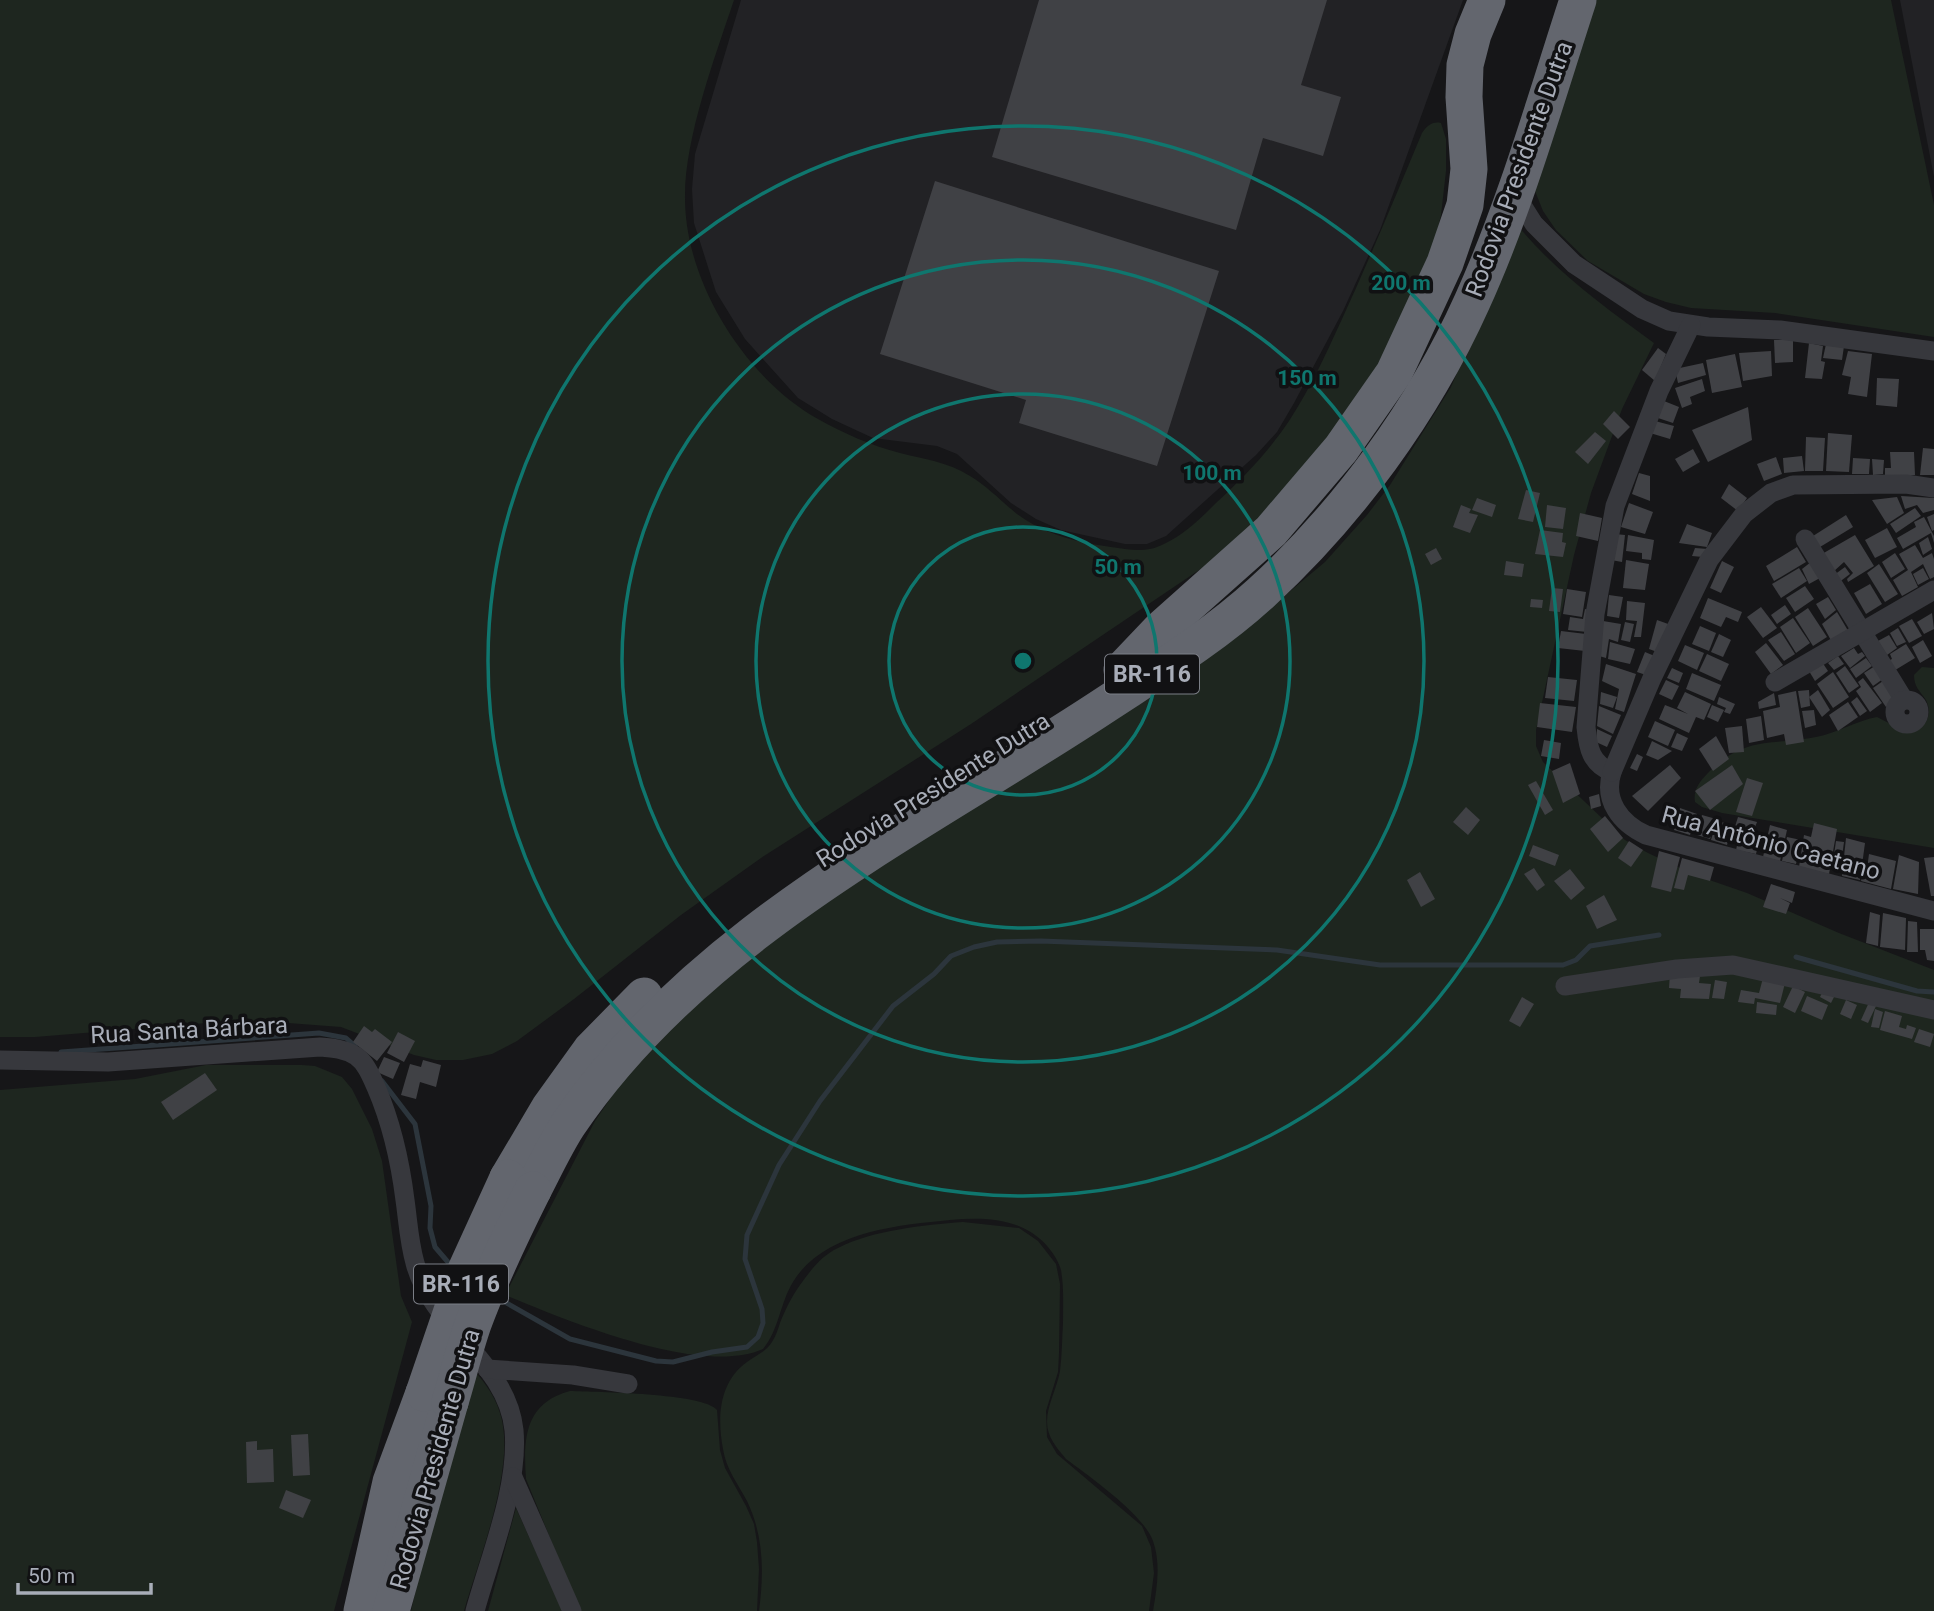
<svg xmlns="http://www.w3.org/2000/svg" width="1934" height="1611" font-family="Roboto,sans-serif">
<style>
.built{fill:#222225}
.green{fill:#1e261f}
.lines{fill:none;stroke-linecap:round;stroke-linejoin:round}
.stream{stroke:#2c353c;stroke-width:5}
.building{fill:#404145}
.street{stroke:#37383d;stroke-width:19}
.highway{stroke:#63666e;stroke-width:37}
.highway-bridge{stroke:#63666e;stroke-width:37}
.ring{fill:none;stroke:#0f766e;stroke-width:3.5}
.labels{text-anchor:middle;stroke-width:7;stroke-linejoin:round;paint-order:stroke}
.shield{fill:#111113;stroke:#7b7e86;stroke-width:2}
.shield-label{font-size:23px;font-weight:bold;fill:#a8adb8}
.street-label{font-size:24px;fill:#a8adb8;stroke:#111113}
.centre{fill:#0f766e;stroke:#111113;stroke-width:3.5}
.ring-label{font-size:21px;text-anchor:middle;font-weight:bold;fill:#0f766e;stroke:#111113;stroke-width:7;stroke-linejoin:round;paint-order:stroke}
</style>
<rect width="100%" height="100%" fill="#161618"/>
<g class="built">
<path d="M741 0H1463L1380 230 1343 311 1294 403 1277 432 1256 455 1166 536 1147 544H1125L1061 530 1036 519 1011 503 957 454 937 446 873 438 832 419 798 398 745 339 716 292 694 223 692 189 695 154Z"/>
<path d="M1900 0H1934V177Z"/>
</g>
<g class="green">
<path d="M0 0H734C715 57 685 137 685 196 684 281 745 378 818 419 843 433 872 446 900 453 924 459 948 462 970 476 987 486 1001 501 1017 514 1046 535 1076 542 1111 547 1130 550 1147 553 1164 544 1185 534 1201 518 1217 502 1243 478 1269 451 1289 421 1310 389 1326 354 1342 319 1370 258 1396 195 1422 133 1427 126 1432 121 1441 123L1446 139V171L1441 215 1436 237 1392 345 1352 409 1271 507 1208 564 971 724 761 858 681 915 574 999 517 1041 492 1054 463 1060H436L414 1055 341 1027 288 1023 231 1021 35 1037H0Z"/>
<path d="M1591 0H1891L1934 205V337L1775 313 1691 308 1666 302 1644 294 1588 261 1556 230 1543 211 1535 191Z"/>
<path d="M1519 227C1557 273 1606 308 1654 343L1622 409 1591 493 1574 555 1536 730V746L1543 762 1625 840 1648 853 1695 875 1747 893 1839 933 1934 970V1611H1153C1157 1587 1161 1564 1153 1541 1144 1515 1089 1476 1066 1459 1057 1448 1047 1437 1047 1422 1047 1405 1057 1388 1060 1371 1062 1355 1062 1339 1063 1323 1063 1305 1064 1287 1061 1270 1059 1262 1053 1253 1048 1247 1023 1218 986 1217 950 1220 898 1225 823 1232 793 1282 780 1303 779 1330 763 1349 701 1377 566 1320 505 1295L595 1121 646 1046 754 948 1270 608 1325 562 1367 515 1390 485 1451 387Z"/>
<path d="M1922 667 1934 668V848L1722 813 1702 807 1695 802C1693 791 1699 782 1707 774 1745 735 1769 746 1816 737 1837 733 1856 721 1877 717L1908 733C1924 731 1934 716 1926 700 1920 691 1914 687 1914 675Z"/>
<path d="M206 1065H302L315 1066 342 1077 352 1089 372 1129 382 1161 401 1296 412 1322 334 1611H0V1090L135 1079Z"/>
<path d="M963 1222 1019 1228 1038 1241 1056 1264 1060 1284 1059 1353 1058 1372 1046 1411 1047 1437 1057 1454 1142 1526 1151 1547 1154 1573 1149 1611H759C764 1573 764 1536 747 1501 738 1484 726 1469 723 1449 717 1417 719 1382 747 1362 756 1355 766 1352 772 1342 776 1336 778 1329 780 1323 785 1310 792 1296 800 1285 810 1271 822 1255 838 1248 873 1230 924 1225 963 1222Z"/>
<path d="M468 1364C482 1379 494 1393 500 1413 517 1465 479 1558 464 1611H411Z"/>
<path d="M570 1391C596 1392 704 1393 717 1410L720 1450 725 1468 746 1506 754 1524 757 1542 759 1569 757 1611H580L526 1479C523 1438 525 1403 570 1391Z"/>
<path d="M516 1508 560 1605 562 1611H488Z"/>
</g>
<g class="lines">
<g class="stream">
<path d="M1796 957 1917 991 1934 992"/>
<path d="M61 1052 319 1033 346 1038 355 1046"/>
<path d="M382 1081 415 1124 431 1206 430 1228 435 1247 453 1268"/>
<path d="M496 1297 570 1339 656 1361 673 1362 712 1352 747 1347 758 1337 763 1323 762 1309 745 1259 747 1235 779 1165 820 1101 893 1006 934 974 951 956 974 947 997 942 1041 941 1277 950 1380 965H1563L1576 960 1590 946 1659 935"/>
</g>
</g>
<g class="building">
<path d="M1039 0H1327L1301 85 1341 97 1323 156 1263 138 1236 230 992 157Z"/>
<path d="M935 181 1219 271 1157 466 1019 423 1026 400 880 354Z"/>
<path d="M1774 340H1793V362L1775 363Z"/>
<path d="M1809 343 1823 346 1821 361 1825 362 1822 379 1805 378Z"/>
<path d="M1826 344 1844 346 1842 360 1823 358Z"/>
<path d="M1658 348 1666 354 1655 381 1642 370Z"/>
<path d="M1771 351 1772 376 1743 381 1739 353Z"/>
<path d="M1848 351 1872 354 1867 397 1848 394 1851 377 1842 375Z"/>
<path d="M1735 354 1742 387 1712 393 1706 360Z"/>
<path d="M1703 363 1706 375 1678 383 1675 369Z"/>
<path d="M1877 378 1899 379 1897 407 1876 405Z"/>
<path d="M1702 379 1705 391 1690 397 1692 404 1682 408 1675 388Z"/>
<path d="M1664 401 1679 407 1673 423 1658 418Z"/>
<path d="M1748 407 1752 440 1708 462 1692 430Z"/>
<path d="M1614 411 1630 427 1618 439 1603 424Z"/>
<path d="M1655 421 1674 426 1670 439 1650 433Z"/>
<path d="M1595 432 1606 441 1588 464 1575 452Z"/>
<path d="M1828 433 1852 435 1849 472 1826 471Z"/>
<path d="M1806 437 1825 438 1823 471H1805Z"/>
<path d="M1923 448 1934 449V475H1920Z"/>
<path d="M1693 449 1700 462 1683 472 1675 459Z"/>
<path d="M1890 452H1914L1915 475 1885 476V468H1891Z"/>
<path d="M1802 456 1804 471 1784 473 1783 458Z"/>
<path d="M1776 457 1782 474 1764 481 1757 464Z"/>
<path d="M1853 458 1870 459 1869 474H1852Z"/>
<path d="M1872 459 1884 460 1883 474 1873 475Z"/>
<path d="M1639 473 1650 476V501L1632 494Z"/>
<path d="M1729 484 1747 498 1738 511 1721 498Z"/>
<path d="M1526 490 1540 493 1533 522 1518 519Z"/>
<path d="M1901 496 1934 498V510L1923 513 1917 505 1905 509Z"/>
<path d="M1897 497 1904 513 1887 524 1872 500Z"/>
<path d="M1477 498 1496 505 1492 517 1472 510Z"/>
<path d="M1629 503 1653 512 1645 534 1621 527Z"/>
<path d="M1461 505 1471 509 1469 513 1478 515 1470 533 1453 527Z"/>
<path d="M1547 505 1566 508 1563 529 1545 527Z"/>
<path d="M1915 508 1921 516 1896 533 1890 524Z"/>
<path d="M1580 513 1602 518 1598 541 1576 536Z"/>
<path d="M1934 514V530L1932 531 1927 517Z"/>
<path d="M1846 515 1853 527 1820 547 1813 536Z"/>
<path d="M1924 517 1934 536V543L1931 533 1903 549 1897 538 1916 527 1914 522Z"/>
<path d="M1687 524 1712 533 1707 547 1679 543Z"/>
<path d="M1887 528 1897 547 1875 558 1865 540Z"/>
<path d="M1540 530 1563 533 1562 542 1566 543 1563 557 1535 554Z"/>
<path d="M1615 534 1625 535 1622 562 1611 560Z"/>
<path d="M1628 535 1654 540 1651 560 1642 559V553L1626 551Z"/>
<path d="M1855 535 1874 566 1848 582 1847 579 1853 573 1844 562 1833 572 1822 554Z"/>
<path d="M1928 537 1932 549 1923 555 1919 543Z"/>
<path d="M1915 545 1923 558 1932 553 1934 559V577L1930 579 1923 564 1911 572 1918 587 1902 596 1893 580 1908 570 1899 554Z"/>
<path d="M1797 547 1806 562 1774 581 1766 566Z"/>
<path d="M1436 548 1442 559 1431 565 1425 554Z"/>
<path d="M1695 548 1708 549 1703 557 1692 556Z"/>
<path d="M1895 553 1905 569 1891 578 1882 562Z"/>
<path d="M1626 560 1649 564 1645 590 1623 588Z"/>
<path d="M1506 561 1524 564 1522 577 1504 575Z"/>
<path d="M1722 561 1734 567 1721 593 1710 588Z"/>
<path d="M1811 562 1820 578 1809 584 1802 569Z"/>
<path d="M1879 564 1898 594 1885 602 1867 573Z"/>
<path d="M1845 567 1850 574 1838 583 1834 575Z"/>
<path d="M1799 568 1807 581 1781 598 1772 584Z"/>
<path d="M1923 568 1929 579 1918 585 1913 574Z"/>
<path d="M1870 584 1882 604 1866 614 1854 593Z"/>
<path d="M1805 586 1814 599 1795 612 1786 598Z"/>
<path d="M1552 588 1563 589 1560 612 1549 611Z"/>
<path d="M1567 589 1586 592 1582 617 1563 614Z"/>
<path d="M1609 595 1623 597 1619 618 1607 616Z"/>
<path d="M1828 597 1836 610 1825 619 1816 604Z"/>
<path d="M1708 598 1742 612 1738 622 1726 617 1721 627 1700 618Z"/>
<path d="M1531 599 1543 600 1542 608 1530 607Z"/>
<path d="M1627 601 1645 603 1641 637H1634L1637 621 1626 620Z"/>
<path d="M1785 605 1791 614 1777 624 1771 615Z"/>
<path d="M1761 607 1777 628 1763 638 1747 617Z"/>
<path d="M1808 608 1827 637 1813 646 1795 617Z"/>
<path d="M1585 609 1589 610 1587 632 1568 630 1570 617 1583 619Z"/>
<path d="M1837 612 1850 634 1833 644 1822 624Z"/>
<path d="M1932 613 1934 629 1924 634 1917 622Z"/>
<path d="M1793 618 1810 643 1796 653 1780 627Z"/>
<path d="M1912 619 1922 636 1909 643 1899 626Z"/>
<path d="M1657 620 1671 625 1660 653 1649 649Z"/>
<path d="M1603 621 1621 624 1618 642 1609 639 1606 658 1599 656Z"/>
<path d="M1625 622 1634 624 1630 642 1621 640Z"/>
<path d="M1700 626 1716 633 1709 651 1692 644Z"/>
<path d="M1898 628 1906 642 1897 646 1890 633Z"/>
<path d="M1561 631 1586 634 1585 651 1558 648Z"/>
<path d="M1781 632 1795 654 1784 661 1768 640Z"/>
<path d="M1719 634 1731 640 1723 657 1711 652Z"/>
<path d="M1889 635 1897 648 1887 655 1878 641Z"/>
<path d="M1923 640 1932 656 1920 663 1912 647Z"/>
<path d="M1610 642 1635 649 1630 664 1608 659Z"/>
<path d="M1766 643 1783 665 1771 674 1755 652Z"/>
<path d="M1906 644 1915 658 1892 672 1886 662 1892 659 1890 654Z"/>
<path d="M1685 645 1704 653 1697 670 1678 661Z"/>
<path d="M1854 648 1858 654 1862 652 1865 656 1850 668 1841 656Z"/>
<path d="M1645 652 1657 657 1649 676 1637 672Z"/>
<path d="M1707 654 1729 664 1721 681 1699 671Z"/>
<path d="M1838 656 1844 664 1834 670 1828 663Z"/>
<path d="M1866 658 1872 666 1856 678 1850 669Z"/>
<path d="M1822 662 1828 671 1815 681 1809 671Z"/>
<path d="M1606 664 1636 674 1624 712 1615 709 1619 689 1602 681Z"/>
<path d="M1845 666 1859 686 1849 693 1836 673Z"/>
<path d="M1875 666 1883 679 1873 686 1864 673Z"/>
<path d="M1672 668 1683 673 1679 683 1667 678Z"/>
<path d="M1833 672 1849 697 1833 708 1817 684Z"/>
<path d="M1692 673 1721 685 1714 701 1686 689Z"/>
<path d="M1548 677 1577 680 1574 701 1545 698Z"/>
<path d="M1863 678 1882 703 1870 712 1856 691 1861 687 1858 682Z"/>
<path d="M1666 680 1679 686 1672 700 1659 694Z"/>
<path d="M1883 681 1896 701 1886 707 1873 688Z"/>
<path d="M1809 690 1810 706 1801 708 1798 691Z"/>
<path d="M1818 690 1830 710 1822 717 1809 697Z"/>
<path d="M1796 691 1804 742 1786 745 1784 734 1767 738 1763 711 1780 707 1778 695Z"/>
<path d="M1601 692 1617 697 1613 708 1600 704Z"/>
<path d="M1685 692 1711 704 1704 720 1696 717 1689 733 1659 719 1665 705 1688 714 1677 708Z"/>
<path d="M1774 693 1776 705 1759 709 1758 702Z"/>
<path d="M1719 697 1735 704 1730 714 1724 712 1726 708 1717 704Z"/>
<path d="M1857 697 1867 711 1860 716 1851 702Z"/>
<path d="M1848 702 1858 717 1838 731 1829 715Z"/>
<path d="M1540 703 1576 707 1572 732 1537 727Z"/>
<path d="M1712 705 1724 710 1718 722 1707 717Z"/>
<path d="M1599 706 1621 715 1613 734 1597 726Z"/>
<path d="M1814 710 1816 725 1805 728 1802 711Z"/>
<path d="M1761 716 1764 740 1749 743 1746 719Z"/>
<path d="M1655 721 1675 730 1668 746 1648 737Z"/>
<path d="M1742 726 1744 752 1729 753 1725 728Z"/>
<path d="M1597 729 1612 736 1607 747 1596 742Z"/>
<path d="M1677 733 1688 738 1682 751 1671 747Z"/>
<path d="M1716 736 1729 759 1713 771 1699 749Z"/>
<path d="M1544 740 1561 743 1559 759 1541 756Z"/>
<path d="M1652 741 1672 751 1658 760 1646 755Z"/>
<path d="M1637 754 1643 757 1637 771 1630 768Z"/>
<path d="M1570 763 1580 794 1563 803 1552 771Z"/>
<path d="M1670 765 1681 778 1648 811 1632 796Z"/>
<path d="M1732 765 1743 784 1710 810 1695 791Z"/>
<path d="M1747 778 1763 783 1752 816 1736 812Z"/>
<path d="M1536 781 1553 810 1545 815 1528 785Z"/>
<path d="M1599 794 1601 806 1591 809 1589 797Z"/>
<path d="M1466 807 1480 820 1468 835 1453 822Z"/>
<path d="M1680 808 1697 814 1690 835 1674 830Z"/>
<path d="M1702 815 1716 819 1710 839 1697 835Z"/>
<path d="M1605 816 1623 838 1608 852 1590 829Z"/>
<path d="M1738 817 1757 822 1750 841 1732 836Z"/>
<path d="M1717 821 1732 825 1727 845 1711 840Z"/>
<path d="M1814 823 1837 829 1829 874 1799 867 1804 835 1811 837Z"/>
<path d="M1770 825 1787 830 1780 861 1763 857Z"/>
<path d="M1787 837 1801 840 1796 864 1782 861Z"/>
<path d="M1846 838 1865 843 1860 880 1842 876Z"/>
<path d="M1629 841 1643 850 1631 867 1618 858Z"/>
<path d="M1738 841 1758 845 1756 854 1736 850Z"/>
<path d="M1836 841 1844 842 1841 864 1833 862Z"/>
<path d="M1533 845 1559 855 1555 866 1529 856Z"/>
<path d="M1659 851 1680 857 1671 892 1651 887Z"/>
<path d="M1869 854 1896 861 1891 889 1861 881 1864 869H1867Z"/>
<path d="M1899 855 1919 862 1918 894 1893 889Z"/>
<path d="M1934 857V896H1931L1924 858Z"/>
<path d="M1682 858 1714 867 1710 881 1688 875 1684 890 1674 888Z"/>
<path d="M1534 868 1545 885 1537 891 1524 874Z"/>
<path d="M1570 869 1585 888 1571 900 1554 881Z"/>
<path d="M1420 872 1435 899 1421 907 1407 880Z"/>
<path d="M1771 884 1795 892 1792 903 1780 898 1790 903 1786 914 1763 907Z"/>
<path d="M1604 895 1617 920 1597 929 1586 906Z"/>
<path d="M1870 912 1880 915 1878 946 1866 943Z"/>
<path d="M1883 913 1906 918 1905 950 1880 947Z"/>
<path d="M1908 921 1917 922 1918 952H1907Z"/>
<path d="M1920 929H1934V961L1927 960 1925 950H1920Z"/>
<path d="M1670 973 1700 976 1699 983 1711 984 1709 999 1680 998 1681 989 1669 988Z"/>
<path d="M1763 978 1785 983 1780 1003 1755 998 1754 1004 1738 1002 1741 990 1759 993Z"/>
<path d="M1715 980 1727 982 1724 999 1712 998Z"/>
<path d="M1793 986 1805 992 1795 1013 1783 1007Z"/>
<path d="M1824 989 1835 995 1831 1003 1820 997Z"/>
<path d="M1807 996 1828 1005 1822 1020 1801 1011Z"/>
<path d="M1522 997 1534 1004 1520 1027 1509 1021Z"/>
<path d="M1846 1000 1857 1005 1851 1019 1840 1014Z"/>
<path d="M1870 1000 1877 1004 1868 1023 1861 1020Z"/>
<path d="M1757 1002 1777 1005 1776 1015 1756 1013Z"/>
<path d="M1875 1009 1883 1012 1879 1028 1871 1027Z"/>
<path d="M1885 1011 1902 1016 1899 1027 1906 1029 1907 1025 1916 1028 1912 1039 1880 1030Z"/>
<path d="M364 1026 372 1032 375 1029 392 1042 377 1061 353 1042Z"/>
<path d="M1919 1029 1934 1034 1930 1047 1914 1042Z"/>
<path d="M398 1032 415 1041 404 1062 387 1053Z"/>
<path d="M384 1057 400 1063 393 1079 377 1072Z"/>
<path d="M423 1060 441 1065 436 1087 420 1082 416 1099 401 1095 410 1064 421 1067Z"/>
<path d="M205 1073 217 1090 173 1120 161 1102Z"/>
<path d="M308 1434 310 1475 293 1476 291 1435Z"/>
<path d="M257 1441V1450L273 1449 274 1482 247 1483 246 1442Z"/>
<path d="M286 1490 311 1500 303 1518 279 1508Z"/>
</g>
<g class="lines">
<g class="street">
<path d="M1515 194 1534 224 1574 264 1642 309 1669 321 1708 327 1780 330 1934 351"/>
<path d="M1691 325 1659 391 1615 506 1595 614 1586 727C1588 748 1591 764 1612 772 1603 800 1620 823 1646 835L1934 911"/>
<path d="M1805 539 1904 700"/>
<path d="M1775 682 1934 590"/>
<circle cx="1907" cy="712" r="12"/>
<path d="M1612 772 1652 678 1709 560 1744 514 1771 493 1793 485 1906 484 1934 488"/>
<path d="M1565 986 1677 969 1733 965 1934 1010"/>
<path d="M0 1060 108 1062 320 1047C333 1048 345 1049 356 1056 366 1063 371 1076 376 1087 392 1124 400 1160 405 1200 408 1221 409 1242 415 1263 432 1328 507 1362 514 1430 519 1487 490 1556 475 1611"/>
<path d="M487 1369 573 1375 628 1384"/>
<path d="M513 1477 572 1611"/>
</g>
<g class="highway">
<path d="M1122 670 1161 629 1271 531 1341 449 1394 373 1445 263 1465 205 1469 169 1464 97 1465 65 1473 34 1487 0"/>
<path d="M508 1178 550 1107 591 1050 644 996"/>
<path d="M533 1190C544 1169 555 1145 568 1125 699 931 918 829 1108 703 1160 669 1214 636 1261 593 1348 513 1423 411 1472 302 1516 205 1545 101 1578 0"/>
<path d="M362 1611 391 1482 424 1393"/>
<path d="M391 1611 450 1402"/>
</g>
<g class="highway-bridge">
<path d="M424 1393 466 1270 508 1178"/>
<path d="M450 1402C458 1376 464 1350 473 1324 490 1278 511 1234 533 1190"/>
</g>
</g>
<g class="ring">
<circle cx="1023" cy="661" r="134"/>
<circle cx="1023" cy="661" r="267"/>
<circle cx="1023" cy="661" r="401"/>
<circle cx="1023" cy="661" r="535"/>
</g>
<g class="labels">
<g class="shield">
<rect x="1105" y="654.5" width="94" height="39" rx="5"/>
<rect x="414" y="1264.5" width="94" height="39" rx="5"/>
</g>
<g class="shield-label">
<text x="1152" y="682">BR-116</text>
<text x="461" y="1292">BR-116</text>
</g>
<g class="street-label">
<text transform="translate(1519 169) rotate(-70)" y="8">Rodovia Presidente Dutra</text>
<text transform="translate(933 790) rotate(-32)" y="8">Rodovia Presidente Dutra</text>
<text transform="translate(1771 843) rotate(15)" y="8">Rua Antônio Caetano</text>
<text transform="translate(189 1030) rotate(-3)" y="8">Rua Santa Bárbara</text>
<text transform="translate(435 1459) rotate(-74)" y="8">Rodovia Presidente Dutra</text>
</g>
</g>
<circle cx="1023" cy="661" r="10" class="centre"/>
<g class="ring-label">
<text x="1401" y="290">200 m</text>
<text x="1307" y="385">150 m</text>
<text x="1212" y="480">100 m</text>
<text x="1118" y="574">50 m</text>
</g>
<path d="M18 1583v10h133v-10" fill="none" stroke="#a8adb8" stroke-width="3.5"/>
<text x="28" y="1583" font-size="21" fill="#a8adb8" stroke="#111113" stroke-width="5" paint-order="stroke">50 m</text>
</svg>
